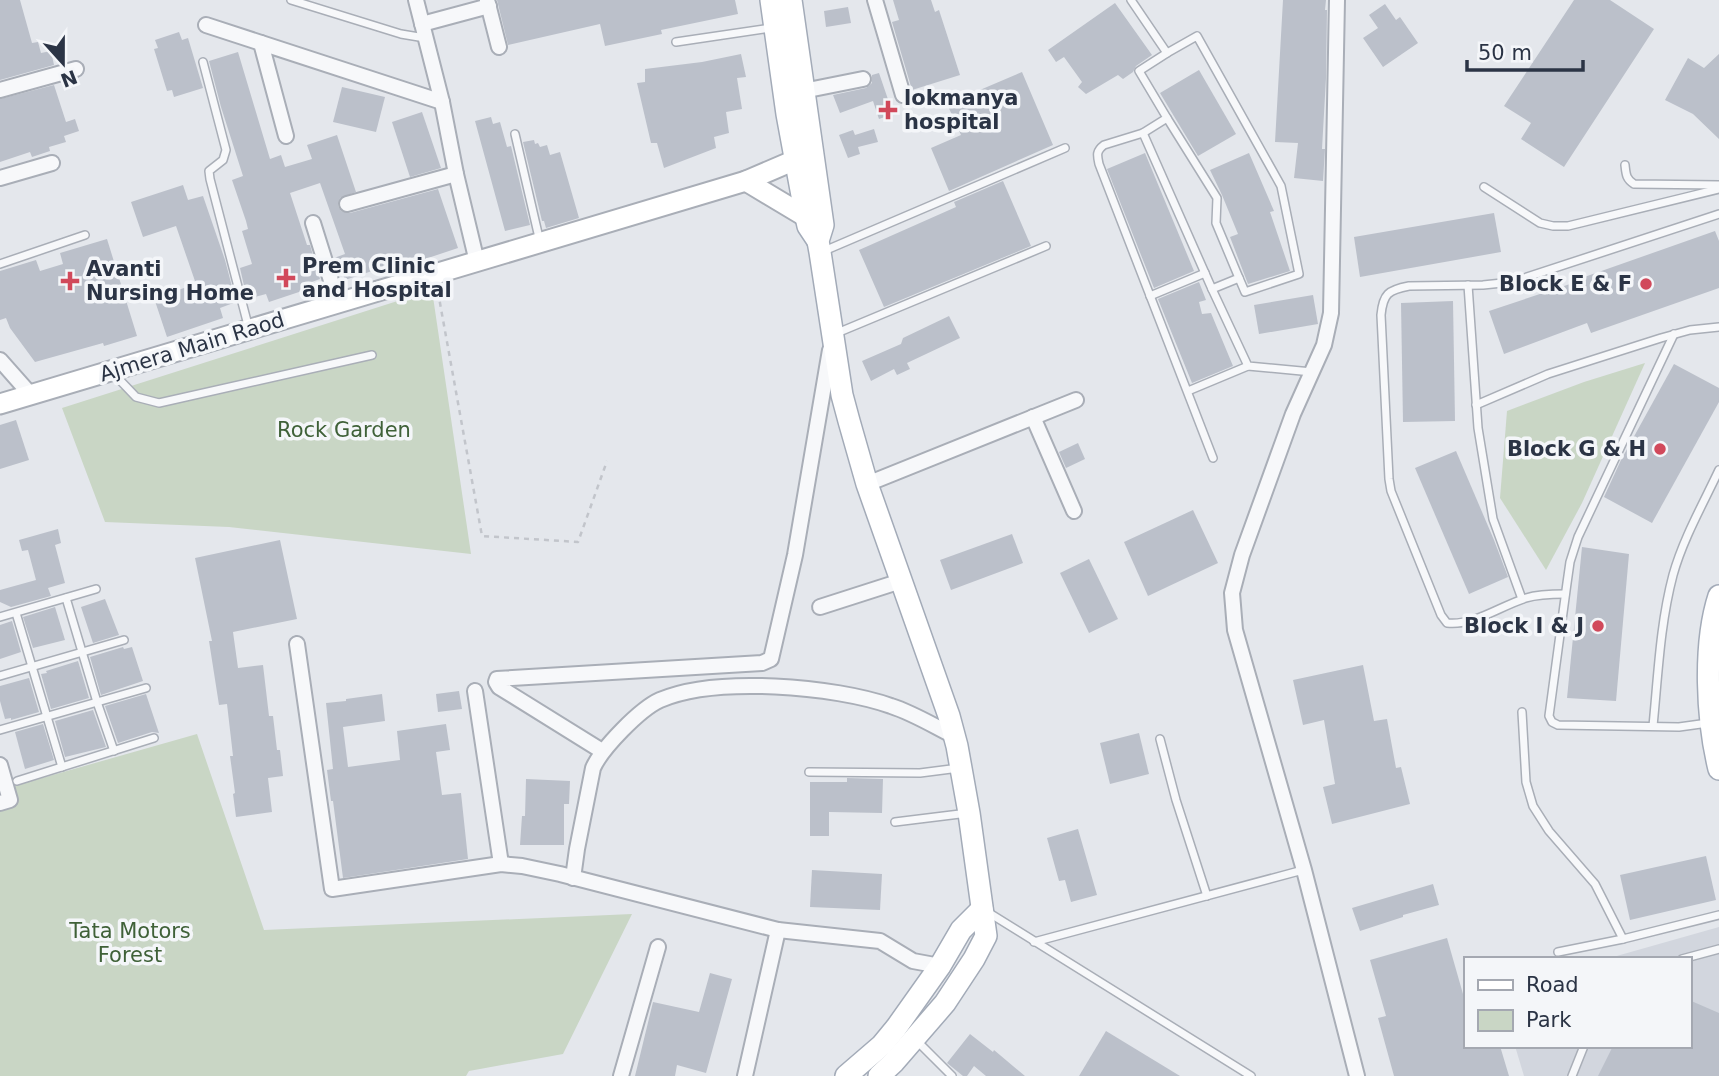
<svg xmlns="http://www.w3.org/2000/svg" width="1719" height="1076" font-family="'DejaVu Sans',sans-serif">
<style>
.built{fill:#d2d6de}
.green{fill:#c9d6c5}
.building{fill:#bbc0ca}
.lines{fill:none;stroke-linecap:round;stroke-linejoin:round}
.lane-casing{stroke:#a9aeb7;stroke-width:10}
.street-casing{stroke:#a9aeb7;stroke-width:18}
.secondary-casing{stroke:#a9aeb7;stroke-width:23}
.primary-casing{stroke:#a3abb8;stroke-width:24}
.path{stroke:#c2c5cb;stroke-width:2.5;stroke-dasharray:5 5;stroke-linecap:butt}
.lane{stroke:#f7f8fa;stroke-width:7}
.street{stroke:#f7f8fa;stroke-width:14}
.secondary{stroke:#fff;stroke-width:19}
.primary{stroke:#fff;stroke-width:21}
.poi-dot{fill:#d1495b;stroke:#f4f6f9;stroke-width:2.5}
.labels{text-anchor:middle;stroke-width:7;stroke-linejoin:round;paint-order:stroke}
.poi-label{font-size:21px;font-weight:bold;fill:#2b3445;stroke:#f4f6f9;text-anchor:start}
.street-label{font-size:21px;fill:#2b3445;stroke:#f4f6f9}
.park-label{font-size:21px;fill:#3f6138;stroke:#f4f6f9}
</style>
<rect width="100%" height="100%" fill="#e4e7ec"/>
<path class="built" d="M1719 927V1076H1524L1515 1046H1689V959H1606Z"/>
<g class="green">
<path d="M432 290 471 554 229 527 105 522 62 408Z"/>
<path d="M1645 363 1582 503 1546 570 1500 498 1507 411 1584 382Z"/>
<path d="M197 734 264 930 632 914 563 1054 469 1071 466 1076H0V790Z"/>
</g>
<g class="building">
<path d="M0 0H20L32 43 38 42 41 53 51 51 54 65 0 80Z"/>
<path d="M497 0H735L738 14 661 30 662 34 605 46 600 24 508 45Z"/>
<path d="M893 0H931L935 12 939 10 960 75 912 90 892 22 899 20Z"/>
<path d="M1283 0H1326L1325 10H1327L1326 78 1322 149H1325L1323 181 1294 178 1298 143 1275 142Z"/>
<path d="M1574 0H1610L1654 29 1564 167 1521 139 1531 123 1504 106Z"/>
<path d="M1115 3 1152 55 1136 66 1133 72 1123 79 1118 75 1086 94 1078 87 1082 82 1064 57 1056 62 1048 50Z"/>
<path d="M1385 4 1396 20 1400 17 1418 43 1383 67 1363 38 1378 28 1369 15Z"/>
<path d="M848 7 851 23 826 27 824 11Z"/>
<path d="M179 32 182 40 188 38 203 88 174 97 172 90 167 91 154 49 158 48 155 40Z"/>
<path d="M238 52 270 159 281 155 285 167 312 159 307 145 337 135 356 192 340 198 338 206 341 211 350 213 438 189 458 248 425 259 423 254 345 280 342 272 339 273 334 258 345 254 320 183 290 193 307 245H310L320 279 309 283 311 288 269 302 266 294 247 299 240 268 252 264 242 231 248 229 246 221 232 180 243 176 221 107 209 61Z"/>
<path d="M741 54 746 77 737 78 742 109 726 112 729 133 714 137 716 148 664 168 657 143H651L637 83 645 82V69L702 62Z"/>
<path d="M1719 54V139L1693 114 1665 100 1688 58 1704 68Z"/>
<path d="M1199 70 1236 134 1198 156 1160 93Z"/>
<path d="M1022 72 1053 145 949 191 931 148 961 135 947 104Z"/>
<path d="M879 73 893 114 879 119 873 101 840 113 833 95 866 88 872 83V75Z"/>
<path d="M54 85 66 122 75 119 79 131 64 136 66 142 49 147 50 151 32 157 30 152 0 162V99Z"/>
<path d="M342 87 385 97 376 132 333 122Z"/>
<path d="M422 112 441 168 410 177 392 122Z"/>
<path d="M491 117 493 124 500 122 507 147 511 146 530 225 505 231 475 121Z"/>
<path d="M874 129 878 142 858 147 860 154 848 158 839 135 853 130 855 135Z"/>
<path d="M534 140 535 144 538 143 540 147 547 145 550 155 560 152 579 218 546 228 544 221H542L523 142Z"/>
<path d="M1145 153 1194 271 1154 288 1107 169Z"/>
<path d="M1249 153 1274 211 1270 212 1290 271 1248 284 1230 237 1238 234 1222 195 1210 170Z"/>
<path d="M1003 181 1031 246 884 307 859 250 956 207 954 202Z"/>
<path d="M183 185 188 200 203 196 225 260 236 302 220 308 223 318 167 337 154 298 196 284 176 226 143 237 131 202Z"/>
<path d="M1494 213 1501 252 1360 277 1354 237Z"/>
<path d="M1715 231 1719 241V288L1591 333 1587 323 1504 354 1489 311 1573 283V281Z"/>
<path d="M107 239 137 336 104 346 103 343 35 362 10 328 6 318 0 320V271L36 260 40 271 63 264 60 253Z"/>
<path d="M1199 282 1206 300 1199 302 1202 314 1211 313 1233 366 1192 383 1158 299Z"/>
<path d="M1313 295 1318 324 1259 334 1254 305Z"/>
<path d="M1453 301 1455 421 1403 422 1401 303Z"/>
<path d="M949 316 960 338 907 363 910 369 897 375 894 369 871 381 862 361 901 344 903 338Z"/>
<path d="M1674 364 1719 388V402L1652 523 1604 497 1621 460Z"/>
<path d="M16 420 29 460 0 469V425Z"/>
<path d="M1078 443 1085 459 1066 468 1059 452Z"/>
<path d="M1456 451 1494 540 1508 577 1469 594 1415 468Z"/>
<path d="M1193 510 1218 563 1148 596 1124 542Z"/>
<path d="M58 529 61 543 55 545 65 583 48 588 51 596 11 607 0 602V590L36 580 28 550 22 551 19 540Z"/>
<path d="M1012 534 1023 563 951 590 940 560Z"/>
<path d="M280 540 297 619 233 632 238 668 263 665 269 716H273L277 750H280L283 776 268 778 272 812 236 817 233 794 235 793 230 756H233L227 704 219 705 209 641H212L195 558Z"/>
<path d="M1582 547 1629 554 1616 701 1567 698Z"/>
<path d="M1089 559 1118 619 1089 633 1060 573Z"/>
<path d="M105 599 119 635 93 643 81 607Z"/>
<path d="M55 607 65 640 33 648 23 617Z"/>
<path d="M12 621 21 652 0 659V625Z"/>
<path d="M123 647 124 649 132 647 143 681 101 695 90 657Z"/>
<path d="M78 661 89 698 51 709 41 674 47 673 46 671Z"/>
<path d="M1363 665 1374 721 1387 719 1396 768 1401 767 1410 804 1332 824 1323 787 1335 784 1324 720 1303 725 1293 680Z"/>
<path d="M29 678 39 712 11 720V718L5 719 0 701V686Z"/>
<path d="M459 691 462 709 438 712 436 694Z"/>
<path d="M146 694 159 733 152 732 118 743 105 706Z"/>
<path d="M382 694 385 721 343 727 348 767 400 760 397 731 446 724 450 750 436 752 442 795 461 793 468 859 343 878 333 801H331L327 770 333 769 326 703 346 701V699Z"/>
<path d="M93 710 106 747 65 757 55 721Z"/>
<path d="M43 724 54 760 25 769 15 732Z"/>
<path d="M1139 733 1149 774 1110 784 1100 743Z"/>
<path d="M847 778 883 779 882 813 829 812V836H810V782H847Z"/>
<path d="M526 779 570 781 569 804H564V845H520L522 816H525Z"/>
<path d="M1078 829 1097 895 1071 902 1065 880 1059 881 1047 838Z"/>
<path d="M1706 856 1716 900 1630 920 1620 875Z"/>
<path d="M812 870 882 874 880 910 810 907Z"/>
<path d="M1433 884 1439 905 1403 915V917L1360 931 1352 908Z"/>
<path d="M1447 938 1463 994H1465V1046H1500L1509 1076H1394L1378 1018 1386 1016 1370 960Z"/>
<path d="M710 973 732 979 706 1073 677 1065 675 1076H635L653 1002 699 1012Z"/>
<path d="M1689 1000 1719 1013V1076H1598L1613 1046H1689Z"/>
<path d="M1106 1031 1180 1076H1079Z"/>
<path d="M970 1034 993 1052 994 1050 1025 1076H986L974 1066 967 1076H963L947 1063Z"/>
</g>
<g class="lines">
<defs>
<g id="lane">
<path d="M291 0 401 34 425 38"/>
<path d="M1131 0 1167 53 1139 71 1167 118 1143 133 1104 145C1096 151 1097 155 1099 164L1213 458"/>
<path d="M676 42 771 28"/>
<path d="M1167 53 1197 36 1281 186 1299 274 1245 292 1239 278"/>
<path d="M203 62 226 150 223 160 209 171 210 179 249 329"/>
<path d="M1167 118 1217 198 1216 223 1239 278 1212 289 1248 366 1312 372"/>
<path d="M1143 133 1212 289"/>
<path d="M515 134 540 242"/>
<path d="M1625 165C1626 174 1626 179 1634 184L1719 185"/>
<path d="M1484 187 1540 223 1553 226H1568L1719 189"/>
<path d="M824 251 1065 148"/>
<path d="M0 264 85 235"/>
<path d="M1468 285 1478 428 1493 519 1522 599"/>
<path d="M1150 296 1205 273"/>
<path d="M837 333 1046 246"/>
<path d="M1674 334 1578 537 1570 562 1567 583 1549 716 1552 722 1558 725 1679 727 1708 723"/>
<path d="M114 374 136 397 159 403 372 355"/>
<path d="M1188 391 1248 366"/>
<path d="M1476 405 1548 374 1661 338 1690 330 1719 327"/>
<path d="M1565 594C1552 594 1539 594 1526 598 1500 606 1474 626 1447 623L1441 615 1391 491 1389 479 1381 315C1383 294 1388 290 1409 286L1483 285 1512 282 1719 214"/>
<path d="M66 598 97 702 114 751"/>
<path d="M16 613 62 767"/>
<path d="M0 617 96 589"/>
<path d="M0 676 124 640"/>
<path d="M1522 712 1526 782 1533 806 1549 831 1595 884 1623 939 1719 915"/>
<path d="M1653 726C1658 676 1660 624 1673 575 1683 539 1703 504 1719 470"/>
<path d="M0 730 146 688"/>
<path d="M1160 739 1176 800 1207 896"/>
<path d="M809 772 920 773 959 768"/>
<path d="M17 781 154 738"/>
<path d="M895 822 968 813"/>
<path d="M986 911 1251 1076"/>
<path d="M1034 942 1303 870"/>
<path d="M1558 952 1623 939"/>
<path d="M1682 959 1719 949"/>
<path d="M915 1039 952 1076"/>
<path d="M1572 1076 1584 1046"/>
</g>
<g id="street">
<path d="M416 0 442 102 456 174 477 262"/>
<path d="M487 0 499 47"/>
<path d="M875 0 903 95"/>
<path d="M1337 0 1331 313 1324 345 1293 414 1242 555 1232 593 1235 630 1304 870 1357 1076"/>
<path d="M422 24 489 6"/>
<path d="M206 25 442 102"/>
<path d="M261 43 286 136"/>
<path d="M0 90 76 69"/>
<path d="M803 91 863 79"/>
<path d="M0 178 52 163"/>
<path d="M347 204 456 174"/>
<path d="M313 223 338 303"/>
<path d="M0 360 31 395"/>
<path d="M1033 417 1074 511"/>
<path d="M867 484 1076 400"/>
<path d="M820 607 901 581"/>
<path d="M297 644 332 889 501 864 522 866 560 874 778 930 880 941 913 961 940 966"/>
<path d="M475 691 501 864"/>
<path d="M602 751 499 687 496 682 497 679 762 663 771 659 795 555 830 350"/>
<path d="M0 765 10 800 0 803"/>
<path d="M573 878 577 849 593 768C602 748 640 709 660 700 715 676 835 686 891 706 913 713 934 726 954 736"/>
<path d="M621 1076 658 947"/>
<path d="M745 1076 778 930"/>
</g>
<g id="secondary">
<path d="M746 181 806 217 815 215"/>
<path d="M0 404 746 181 795 160 809 157"/>
</g>
<g id="primary">
<path d="M771 0 787 114 806 217 808 226 818 241"/>
<path d="M791 0 823 225 818 241 820 252 842 395 849 421 867 484 949 716 957 746 969 813 986 936 974 959 945 1003 894 1062 879 1076"/>
<path d="M1719 596C1703 645 1707 720 1719 769"/>
<path d="M846 1076 882 1045 896 1028 940 966 961 930 982 909"/>
</g>
</defs>
<use href="#lane" class="lane-casing"/>
<use href="#street" class="street-casing"/>
<use href="#secondary" class="secondary-casing"/>
<use href="#primary" class="primary-casing"/>
<path class="path" d="M438 292 482 536 578 542 607 461"/>
<use href="#lane" class="lane"/>
<use href="#street" class="street"/>
<use href="#secondary" class="secondary"/>
<use href="#primary" class="primary"/>
</g>
<g class="poi-dot">
<path d="M884.5 99.5h7v7h7v7h-7v7h-7v-7h-7v-7h7z"/>
<path d="M282.5 267.5h7v7h7v7h-7v7h-7v-7h-7v-7h7z"/>
<path d="M66.5 270.5h7v7h7v7h-7v7h-7v-7h-7v-7h7z"/>
<circle cx="1646" cy="284" r="7"/>
<circle cx="1660" cy="449" r="7"/>
<circle cx="1598" cy="626" r="7"/>
</g>
<g class="labels">
<g class="poi-label">
<text x="904" y="105">lokmanya<tspan x="904" dy="24">hospital</tspan></text>
<text x="302" y="273">Prem Clinic<tspan x="302" dy="24">and Hospital</tspan></text>
<text x="86" y="276">Avanti<tspan x="86" dy="24">Nursing Home</tspan></text>
<text x="1632" y="291" text-anchor="end">Block E &amp; F</text>
<text x="1646" y="456" text-anchor="end">Block G &amp; H</text>
<text x="1584" y="633" text-anchor="end">Block I &amp; J</text>
</g>
<g class="street-label">
<text transform="translate(192 347) rotate(-17)" y="7">Ajmera Main Raod</text>
</g>
<g class="park-label">
<text x="344" y="437">Rock Garden</text>
<text x="130" y="938">Tata Motors<tspan x="130" dy="24">Forest</tspan></text>
</g>
</g>
<rect x="1464" y="957" width="228" height="91" fill="#f4f6f9" stroke="#a4a8b1" stroke-width="2"/>
<rect x="1478" y="980" width="35" height="10" fill="#ffffff" stroke="#a4a8b1" stroke-width="2"/>
<text x="1526" y="992" font-size="21" fill="#2b3445">Road</text>
<rect x="1478" y="1010" width="35" height="21" fill="#c9d6c5" stroke="#a4a8b1" stroke-width="2"/>
<text x="1526" y="1027" font-size="21" fill="#2b3445">Park</text>
<g transform="translate(63 63) rotate(159)" stroke="#f4f6f9" stroke-width="5" paint-order="stroke">
<path d="M0-5L12 26L0 18L-12 26Z" fill="#2b3445"/>
<text y="-10" font-size="19" font-weight="bold" text-anchor="middle" fill="#2b3445">N</text>
</g>
<path d="M1467 60v10h116v-10" fill="none" stroke="#2b3445" stroke-width="3.5"/>
<text x="1478" y="60" font-size="21" fill="#2b3445" stroke="#f4f6f9" stroke-width="5" paint-order="stroke">50 m</text>
</svg>
